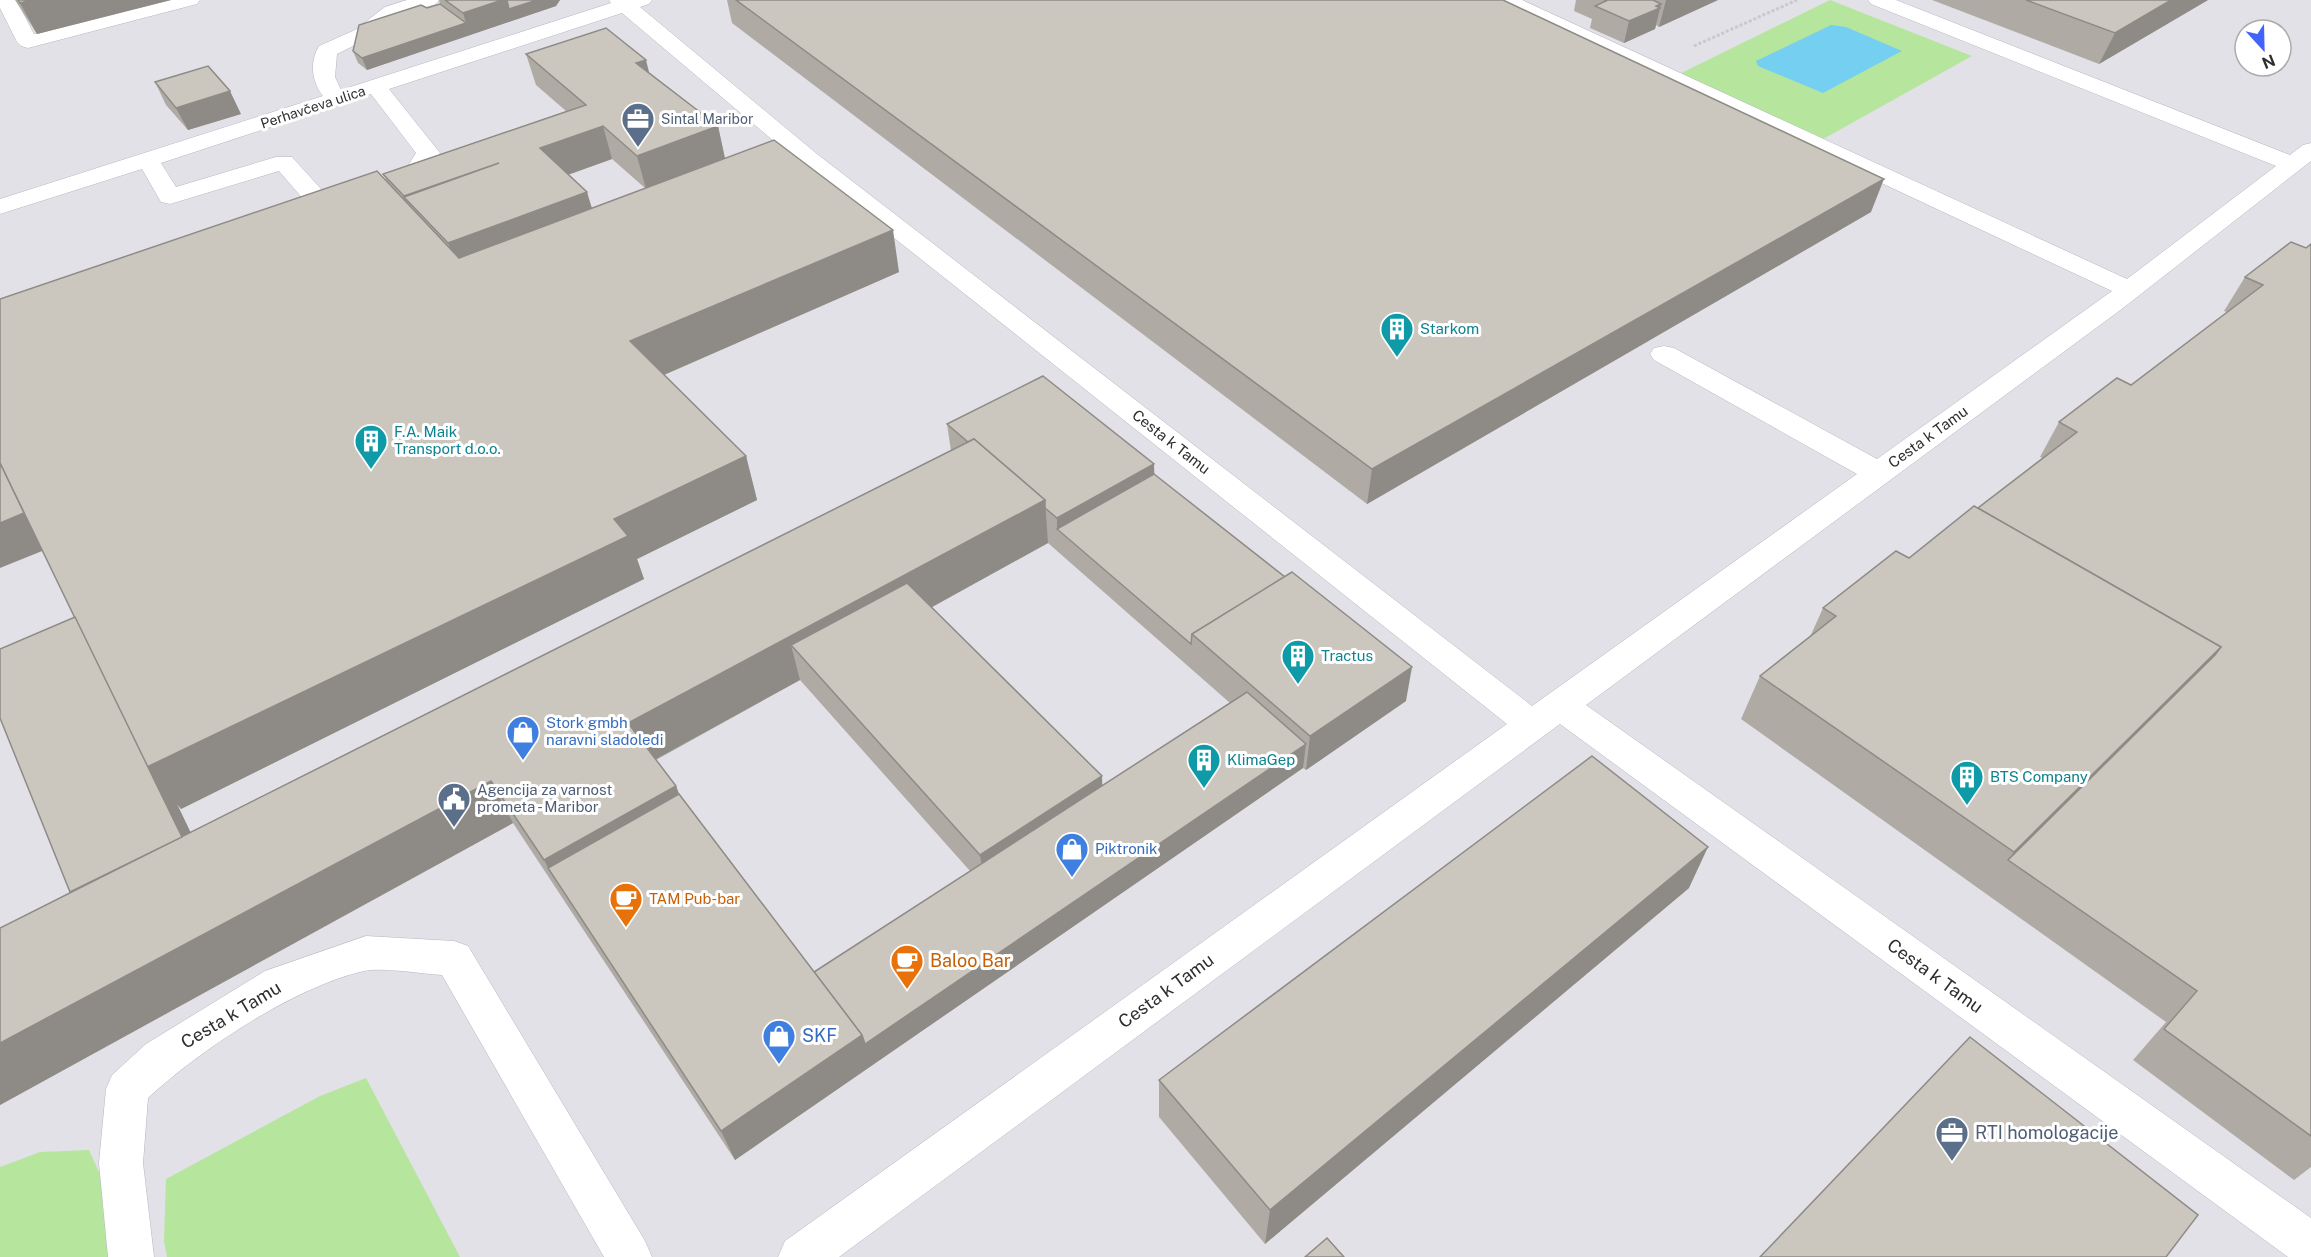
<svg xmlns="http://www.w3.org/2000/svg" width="2311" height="1257" font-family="'Public Sans',sans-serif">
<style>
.industrial{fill:#e3e1e8;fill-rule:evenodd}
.green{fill:#b6e59e}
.water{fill:#75cff0}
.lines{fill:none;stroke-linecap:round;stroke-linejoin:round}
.minor-casing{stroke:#b4b7c1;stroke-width:1}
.path{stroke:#c9c9c9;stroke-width:3;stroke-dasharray:3 2;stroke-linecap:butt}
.minor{fill:#fff;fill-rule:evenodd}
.wall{fill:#afaba4;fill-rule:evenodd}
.shaded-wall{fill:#8e8b86}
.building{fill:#cbc7bf;stroke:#8e8b86;stroke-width:1.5}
.labels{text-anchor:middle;stroke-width:6;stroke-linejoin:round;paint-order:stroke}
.far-street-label{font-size:14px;fill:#2e2e2e;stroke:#fff}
.far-service-label{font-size:14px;fill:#4e5e75;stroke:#fff;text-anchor:start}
.culture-label{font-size:15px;fill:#0d838f;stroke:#fff;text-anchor:start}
.street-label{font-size:15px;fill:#2e2e2e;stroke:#fff}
.shop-label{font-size:15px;fill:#366cbe;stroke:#fff;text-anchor:start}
.service-label{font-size:15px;fill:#4e5e75;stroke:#fff;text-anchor:start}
.food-label{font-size:15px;fill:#c56008;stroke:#fff;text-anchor:start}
.near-food-label{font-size:18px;fill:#c56008;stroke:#fff;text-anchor:start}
.near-street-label{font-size:18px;fill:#2e2e2e;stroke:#fff}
.near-shop-label{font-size:18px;fill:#366cbe;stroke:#fff;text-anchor:start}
.near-service-label{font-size:18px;fill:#4e5e75;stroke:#fff;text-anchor:start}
</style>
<rect width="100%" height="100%" fill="#efe9e1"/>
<path class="industrial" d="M0 0H2311V1257H0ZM2245 30H2281V66H2245Z"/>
<g class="green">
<path d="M1830 0 1972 56 1807 148 1663 82Z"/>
<path d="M366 1078 460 1257H167L164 1241 166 1179 320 1096Z"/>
<path d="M89 1150 105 1186 113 1257H0V1167L40 1152Z"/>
</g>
<path class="water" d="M1831 25 1846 27 1902 51 1823 93 1758 66 1756 61Z"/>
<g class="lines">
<defs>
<g id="minor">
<path d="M0 0H16L34 34 166 0H200L197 4 28 48 21 46 17 42 0 8Z"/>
<path d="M407 0H439L436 4 399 15 369 38 337 54 335 77 341 90 611 3 609 0H652L649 4 640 7 817 154 1532 706 1857 474 1654 360 1650 354 1654 348 1664 346 1674 348 1877 459 2112 291 1499 4 1496 0H1522L2127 279 2276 166 1871 4 1868 0H1896L2290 155 2303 145 2311 143V161L2123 308 1586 705 2311 1218V1257H2288L1560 724 839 1257H778L785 1241 1507 724 801 164 622 13 389 89 440 153 418 187 393 194 385 192 381 187 385 182 401 177 416 153 371 94 161 163 176 187 276 157H292L331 200 347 196 356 198 359 203C352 214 330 218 317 215L279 171 170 204 161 202 142 169 0 214V199L323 96C312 82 309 62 319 46L355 30 385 7Z"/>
<path d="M366 936 454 941 468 946 645 1241 652 1257H604L442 975C423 974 382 967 364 971 296 986 198 1051 148 1098L143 1163 154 1257H108L99 1163 106 1089 112 1075 146 1044 265 971Z"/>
</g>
</defs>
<use href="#minor" class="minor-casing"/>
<path class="path" d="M1694 46 1797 0"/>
<use href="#minor" class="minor"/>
</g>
<g class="wall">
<path d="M15 0H171L37 34Z"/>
<path d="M439 0H560L556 6 367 70 358 63 353 51 427 8 440 4Z"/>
<path d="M727 0H1503L1871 212 1367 504 732 23Z"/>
<path d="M1576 0H1718L1659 27 1656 25 1655 29 1624 43 1590 28 1592 19 1574 11Z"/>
<path d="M1932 0H2208L2099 64Z"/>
<path d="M526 54 650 73 718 126 725 158 899 272 664 375 746 456 757 500 637 559 644 579 181 809 177 804 190 832 951 451 947 424 1154 464V474L1406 701 1306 770 1303 768 735 1160 513 823 0 1105V928L70 892 75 617 43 551 386 179 383 174 566 111 536 85ZM612 159 645 188 592 208 568 175ZM1048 543 1230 703 1102 786 931 607ZM800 680 970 871 814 972 679 794 676 786 656 760Z"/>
<path d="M155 82 241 114 188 130 166 105Z"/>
<path d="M2311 244V1167L2294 1180 2133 1060 2166 1022 1741 719 1760 676 1810 637 1823 608 1909 558 1978 508 2043 458 2040 457 2059 422 2131 385 2227 312 2224 311 2245 277 2306 248Z"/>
<path d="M1689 888 1265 1244 1159 1117V1080Z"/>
</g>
<g class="shaded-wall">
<path d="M31 0H171L37 34 20 3Z"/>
<path d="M496 0H560L556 6 367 70 362 58 466 23 463 13Z"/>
<path d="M1666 0H1718L1659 27Z"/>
<path d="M2171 0H2208L2099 64 2115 33Z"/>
<path d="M1661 4 1655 29 1624 43 1629 21Z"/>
<path d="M646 60 654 92 636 63Z"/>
<path d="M230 91 241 114 188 130 176 108Z"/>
<path d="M603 126 612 159 550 181 540 148Z"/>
<path d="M718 126 725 159 646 189 637 156Z"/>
<path d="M1884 179 1871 212 1367 504 1372 469Z"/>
<path d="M587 192 597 225 461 277 448 243Z"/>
<path d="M893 230 899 272 643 384 630 341Z"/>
<path d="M746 456 757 500 637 559 644 579 181 809 177 804 213 879 74 903 147 767 614 519Z"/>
<path d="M0 458 52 547 0 568Z"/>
<path d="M1154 464 1155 499 1057 529V518Z"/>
<path d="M1045 500 1048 543 815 672 791 645 800 680 645 765 628 723Z"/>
<path d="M2221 647 2188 690 2008 860 2014 852Z"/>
<path d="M1412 667 1406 701 1306 770 1310 736Z"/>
<path d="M1306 744 1303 768 735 1160 721 1131 862 1035Z"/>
<path d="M1102 776 1103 810 985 888 980 855Z"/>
<path d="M491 781 513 823 0 1105V1043Z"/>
<path d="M676 786 692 828 548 868 565 901 544 860Z"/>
<path d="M1708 847 1689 888 1265 1244 1270 1210Z"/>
</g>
<g class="building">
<path d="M18 0H31L20 3Z"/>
<path d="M445 0H502L463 13Z"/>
<path d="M507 0H537L509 9Z"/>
<path d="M736 0H1503L1884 179 1372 469Z"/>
<path d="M1604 0H1653L1661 4 1656 6 1660 8 1629 21 1595 6 1606 1Z"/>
<path d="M2026 0H2171L2115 33Z"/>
<path d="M440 4 466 23 362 58 353 51 359 25 421 5 427 8Z"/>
<path d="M606 28 646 60 636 63 718 126 637 156 603 126 540 148 587 192 448 243 404 197 499 163 404 196 383 174 586 105 526 54Z"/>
<path d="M208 66 230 91 176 108 155 82Z"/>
<path d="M774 140 893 230 630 341 746 456 614 519 628 536 147 767 0 463V299L377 171 459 258Z"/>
<path d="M2291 242 2306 248 2311 244V1136L2164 1029 2197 991 2008 860 2215 655 2221 647 1978 508 2077 432 2059 422 2117 378 2131 385 2263 285 2245 277Z"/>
<path d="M1043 376 1154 464 1057 518 1045 508V500L974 439 968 442 947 424Z"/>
<path d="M974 439 1045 500 628 723 676 786 544 860 491 781 0 1043V928Z"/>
<path d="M0 463 24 513 0 523Z"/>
<path d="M1154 474 1285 577 1192 634 1191 644 1057 529Z"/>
<path d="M1974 506 2221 647 2014 852 1760 676 1836 616 1823 608 1896 551 1909 558Z"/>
<path d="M1292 572 1412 667 1310 736 1192 634Z"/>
<path d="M907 583 1102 776 980 855 791 645Z"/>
<path d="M75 617 182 837 70 892 0 718V649Z"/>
<path d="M1247 692 1306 744 865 1044 862 1035 814 972Z"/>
<path d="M1592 756 1708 847 1270 1210 1159 1080Z"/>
<path d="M679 794 862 1035 721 1131 548 868Z"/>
<path d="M1970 1037 2198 1215 2166 1257H1760Z"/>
<path d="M1327 1238 1344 1257H1305Z"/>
</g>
<defs>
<symbol id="office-pin" viewBox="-11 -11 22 30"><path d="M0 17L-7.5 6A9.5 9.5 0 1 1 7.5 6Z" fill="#5c6f8a" stroke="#fff"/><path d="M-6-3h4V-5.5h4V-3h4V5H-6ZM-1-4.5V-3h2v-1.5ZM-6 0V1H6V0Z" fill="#fff"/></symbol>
<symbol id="building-pin" viewBox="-11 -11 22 30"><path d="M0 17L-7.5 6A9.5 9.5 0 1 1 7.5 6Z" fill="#0f9aa8" stroke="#fff"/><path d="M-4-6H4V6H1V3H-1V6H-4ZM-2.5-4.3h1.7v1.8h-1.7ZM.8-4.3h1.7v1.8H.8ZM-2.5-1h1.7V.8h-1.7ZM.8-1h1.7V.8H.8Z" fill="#fff"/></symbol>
<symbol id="shop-pin" viewBox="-11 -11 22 30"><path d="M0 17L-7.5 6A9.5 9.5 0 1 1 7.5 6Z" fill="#3f7fe0" stroke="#fff"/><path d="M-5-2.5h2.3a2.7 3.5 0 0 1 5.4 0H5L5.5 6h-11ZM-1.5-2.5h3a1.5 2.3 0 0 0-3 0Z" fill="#fff"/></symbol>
<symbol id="civic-pin" viewBox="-11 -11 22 30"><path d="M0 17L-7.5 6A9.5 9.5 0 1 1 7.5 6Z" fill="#5c6f8a" stroke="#fff"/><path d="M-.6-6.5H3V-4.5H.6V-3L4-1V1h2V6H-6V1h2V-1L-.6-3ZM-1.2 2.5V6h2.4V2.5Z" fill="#fff"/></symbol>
<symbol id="cafe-pin" viewBox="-11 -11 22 30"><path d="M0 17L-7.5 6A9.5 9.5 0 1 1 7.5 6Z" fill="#e8710a" stroke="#fff"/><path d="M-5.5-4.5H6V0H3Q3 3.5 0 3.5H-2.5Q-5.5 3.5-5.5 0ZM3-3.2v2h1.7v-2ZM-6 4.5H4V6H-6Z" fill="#fff"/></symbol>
</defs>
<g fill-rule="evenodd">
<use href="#office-pin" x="619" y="100" width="38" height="52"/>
<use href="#building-pin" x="1378" y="310" width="38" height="52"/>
<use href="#building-pin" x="352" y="422" width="38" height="52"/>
<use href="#building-pin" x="1279" y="637" width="38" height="52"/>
<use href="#shop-pin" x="504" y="713" width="38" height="52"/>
<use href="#building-pin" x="1185" y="741" width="38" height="52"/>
<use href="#building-pin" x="1948" y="758" width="38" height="52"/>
<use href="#civic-pin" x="435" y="780" width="38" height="52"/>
<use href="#shop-pin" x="1053" y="830" width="38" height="52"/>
<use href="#cafe-pin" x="607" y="880" width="38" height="52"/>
<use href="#cafe-pin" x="888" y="942" width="38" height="52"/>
<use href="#shop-pin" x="760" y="1017" width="38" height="52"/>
<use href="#office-pin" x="1933" y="1114" width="38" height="52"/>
</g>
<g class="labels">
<g class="far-street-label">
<text transform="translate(313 107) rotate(-18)" y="5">Perhavčeva ulica</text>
</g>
<g class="far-service-label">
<text x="661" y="124">Sintal Maribor</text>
</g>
<g class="culture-label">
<text x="1420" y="334">Starkom</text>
<text x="394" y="437">F.A. Maik<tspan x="394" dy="17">Transport d.o.o.</tspan></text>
<text x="1321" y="661">Tractus</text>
<text x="1227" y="765">KlimaGep</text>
<text x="1990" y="782">BTS Company</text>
</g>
<g class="street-label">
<text transform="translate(1928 437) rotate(-36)" y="5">Cesta k Tamu</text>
<text transform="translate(1171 442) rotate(38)" y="5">Cesta k Tamu</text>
</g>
<g class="shop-label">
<text x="546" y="728">Stork gmbh<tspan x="546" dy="17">naravni sladoledi</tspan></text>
<text x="1095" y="854">Piktronik</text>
</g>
<g class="service-label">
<text x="477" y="795">Agencija za varnost<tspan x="477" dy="17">prometa - Maribor</tspan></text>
</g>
<g class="food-label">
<text x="649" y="904">TAM Pub-bar</text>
</g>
<g class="near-food-label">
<text x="930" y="967">Baloo Bar</text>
</g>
<g class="near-street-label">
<text transform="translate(1935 976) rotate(36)" y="6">Cesta k Tamu</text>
<text transform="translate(1166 991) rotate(-36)" y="6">Cesta k Tamu</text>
<text transform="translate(231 1015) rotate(-31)" y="6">Cesta k Tamu</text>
</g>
<g class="near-shop-label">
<text x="802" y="1042">SKF</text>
</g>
<g class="near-service-label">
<text x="1975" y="1139">RTI homologacije</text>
</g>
</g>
<g transform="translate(2263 48) rotate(158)"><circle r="28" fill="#ffffff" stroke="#ababab" stroke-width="1.5"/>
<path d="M0-4.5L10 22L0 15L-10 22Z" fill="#4264fb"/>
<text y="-9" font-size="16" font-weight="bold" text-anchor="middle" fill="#2e2e2e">N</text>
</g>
</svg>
